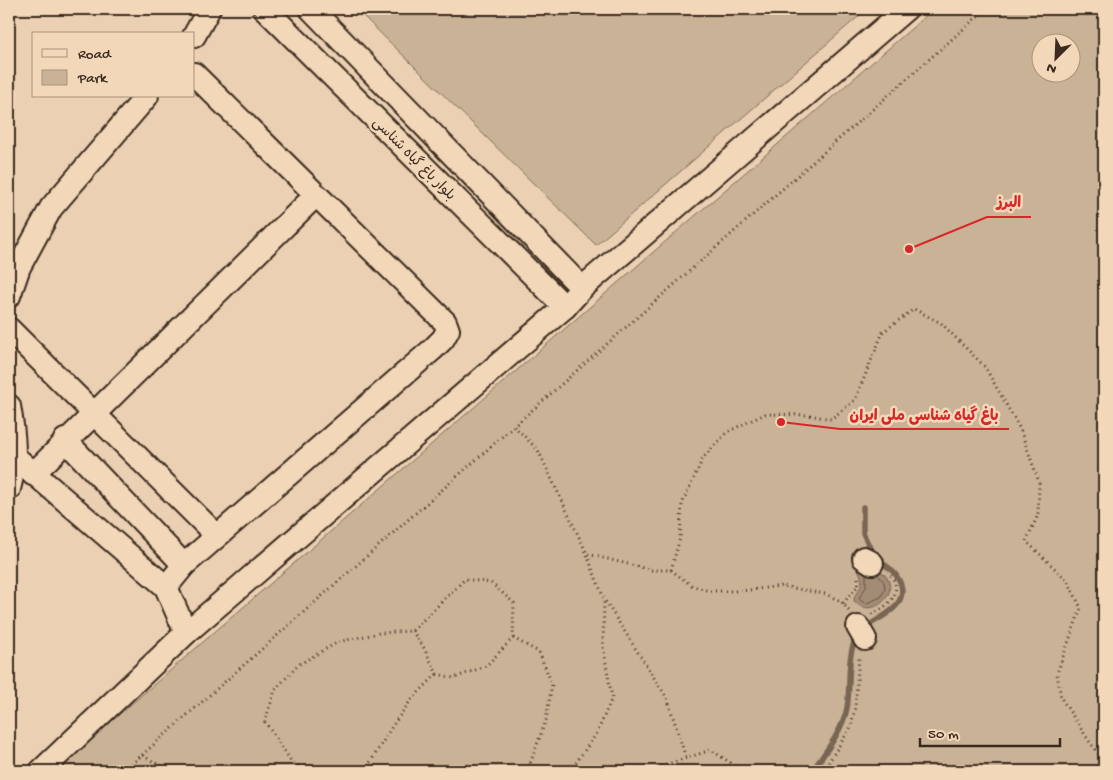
<svg xmlns="http://www.w3.org/2000/svg" width="1113" height="780" font-family="'Gochi Hand','Playpen Sans Arabic',sans-serif">
<style>
.green{fill:#cab297;stroke:#826e5a;fill-rule:evenodd}
.water{fill:#a38c75;stroke:#796552}
.lines{fill:none;stroke-linecap:round;stroke-linejoin:round}
.shore{stroke:#655141;stroke-width:1}
.stream{stroke:#796552;stroke-width:5.5}
.minor-casing{stroke:#3b2a1e;stroke-width:26}
.path{stroke:#3b2a1e;stroke-width:3;stroke-dasharray:1 4;stroke-linecap:butt}
.minor{stroke:#f2d7b9;stroke-width:22}
.labels{text-anchor:middle;stroke-width:5;stroke-linejoin:round;paint-order:stroke}
.street-label{font-size:14px;fill:#3b2a1e;stroke:#f2d7b9}
.leader{fill:none;stroke:#d62828;stroke-width:2}
.callout-dot{fill:#d62828;stroke:#f2d7b9;stroke-width:2}
.callout-label{font-size:15px;text-anchor:middle;font-weight:bold;fill:#d62828;stroke:#f2d7b9;stroke-width:5;stroke-linejoin:round;paint-order:stroke}
</style>
<rect width="100%" height="100%" fill="#ebd0b3"/>
<filter id="ink" filterUnits="userSpaceOnUse"><feTurbulence type="fractalNoise" baseFrequency=".02" numOctaves="2"/><feDisplacementMap in="SourceGraphic" scale="10" xChannelSelector="R" yChannelSelector="G"/><feConvolveMatrix kernelMatrix="1 2 1 2 8 2 1 2 1" color-interpolation-filters="sRGB"/></filter>
<g filter="url(#ink)">
<g class="green">
<path d="M356 9H867L596 245Z"/>
<path d="M934 9H1104V771H54ZM1040 42H1070V72H1040Z"/>
</g>
<path class="water" d="M856 559C865 563 876 566 883 573 904 593 871 621 854 601 854 594 856 595 859 590 865 581 859 570 854 563Z"/>
<g class="lines">
<path class="shore" d="M866 574V587L859 598 861 601 867 603 881 597 885 589 884 582 877 574"/>
<g class="stream">
<path d="M863 507V533L871 550 870 555"/>
<path d="M864 629C872 622 884 617 893 609 912 591 897 569 877 561"/>
<path d="M812 771C825 753 843 730 847 708 851 685 846 656 857 636"/>
</g>
<defs>
<g id="minor">
<path d="M265 9 565 307"/>
<path d="M311 9 582 288"/>
<path d="M194 36 209 9"/>
<path d="M9 296 19 267 51 208 147 96"/>
<path d="M9 329 217 536"/>
<path d="M9 406C14 434 17 461 9 489"/>
<path d="M65 440 184 565"/>
<path d="M15 457 166 587 186 633"/>
<path d="M33 474 316 195"/>
<path d="M864 558 872 563"/>
<path d="M166 587 184 565 433 349 443 339 448 330 445 322 194 74"/>
<path d="M858 627 865 639"/>
<path d="M41 771 186 633 565 307 582 288 906 9"/>
</g>
</defs>
<use href="#minor" class="minor-casing"/>
<g class="path">
<path d="M514 426 538 450 587 554 652 570H671L680 538 682 504 703 458 727 432 765 414 808 415 831 419 855 400 883 332 914 309 941 323 985 367 1020 429 1039 482 1038 515 1026 541 1068 581 1081 608 1057 673 1061 698 1089 741 1104 761"/>
<path d="M587 555 604 599 667 698 686 758"/>
<path d="M671 570 691 585 709 591H741L782 586 825 594 841 601 849 611"/>
<path d="M844 604 847 598 858 586V577"/>
<path d="M872 614C891 605 905 591 888 572"/>
<path d="M513 638 539 652 552 684 546 720 530 764 536 771"/>
<path d="M142 755 986 9"/>
<path d="M124 771 142 755 169 771"/>
<path d="M307 771 291 761 265 722 275 690 298 665 338 642 379 633 412 631 465 579 491 583 514 603 513 638 486 666 454 678 437 674 423 646 412 631"/>
<path d="M365 771 393 725 411 700 437 674"/>
<path d="M522 771 530 764"/>
<path d="M570 771 597 733 612 698 603 646 604 600"/>
<path d="M647 771 711 750 743 771"/>
<path d="M823 771 851 727 855 707 859 658"/>
</g>
<use href="#minor" class="minor"/>
</g>
</g>
<g class="labels">
<g class="street-label">
<text transform="translate(415 158) rotate(45)" y="5">بلوار باغ گیاه شناسی</text>
</g>
</g>
<path class="leader" d="M909 249L987 217H1031M781 422L840 429H1009"/>
<g class="callout-dot">
<circle cx="909" cy="249" r="5"/>
<circle cx="781" cy="422" r="5"/>
</g>
<g class="callout-label">
<text x="1009" y="207">البرز</text>
<text x="924" y="420">باغ گیاه‌ شناسی ملی ایران</text>
</g>
<rect width="1113" height="780" fill="none" stroke="#f2d7b9" stroke-width="30"/>
<rect x="15" y="15" width="1083" height="750" fill="none" stroke="#3b2a1e" stroke-width="2" filter="url(#ink)"/>
<rect x="32" y="32" width="162" height="65" fill="#f2d7b9" stroke="#a9927b"/>
<rect x="42" y="49" width="25" height="8" fill="#f2d7b9" stroke="#a9927b"/>
<text x="78" y="58" font-size="15" fill="#3b2a1e">Road</text>
<rect x="42" y="70" width="25" height="15" fill="#cab297" stroke="#a9927b"/>
<text x="78" y="82" font-size="15" fill="#3b2a1e">Park</text>
<g transform="translate(1056 58) rotate(204)"><circle r="24" fill="#f2d7b9" stroke="#a9927b"/>
<path d="M0-4L9 19L0 12L-9 19Z" fill="#3b2a1e"/>
<text y="-8" font-size="14" font-weight="bold" text-anchor="middle" fill="#3b2a1e">N</text>
</g>
<path d="M920 738v8h140v-8" fill="none" stroke="#3b2a1e" stroke-width="2.5"/>
<text x="928" y="738" font-size="15" fill="#3b2a1e" stroke="#f2d7b9" stroke-width="4" paint-order="stroke">50 m</text>
</svg>
